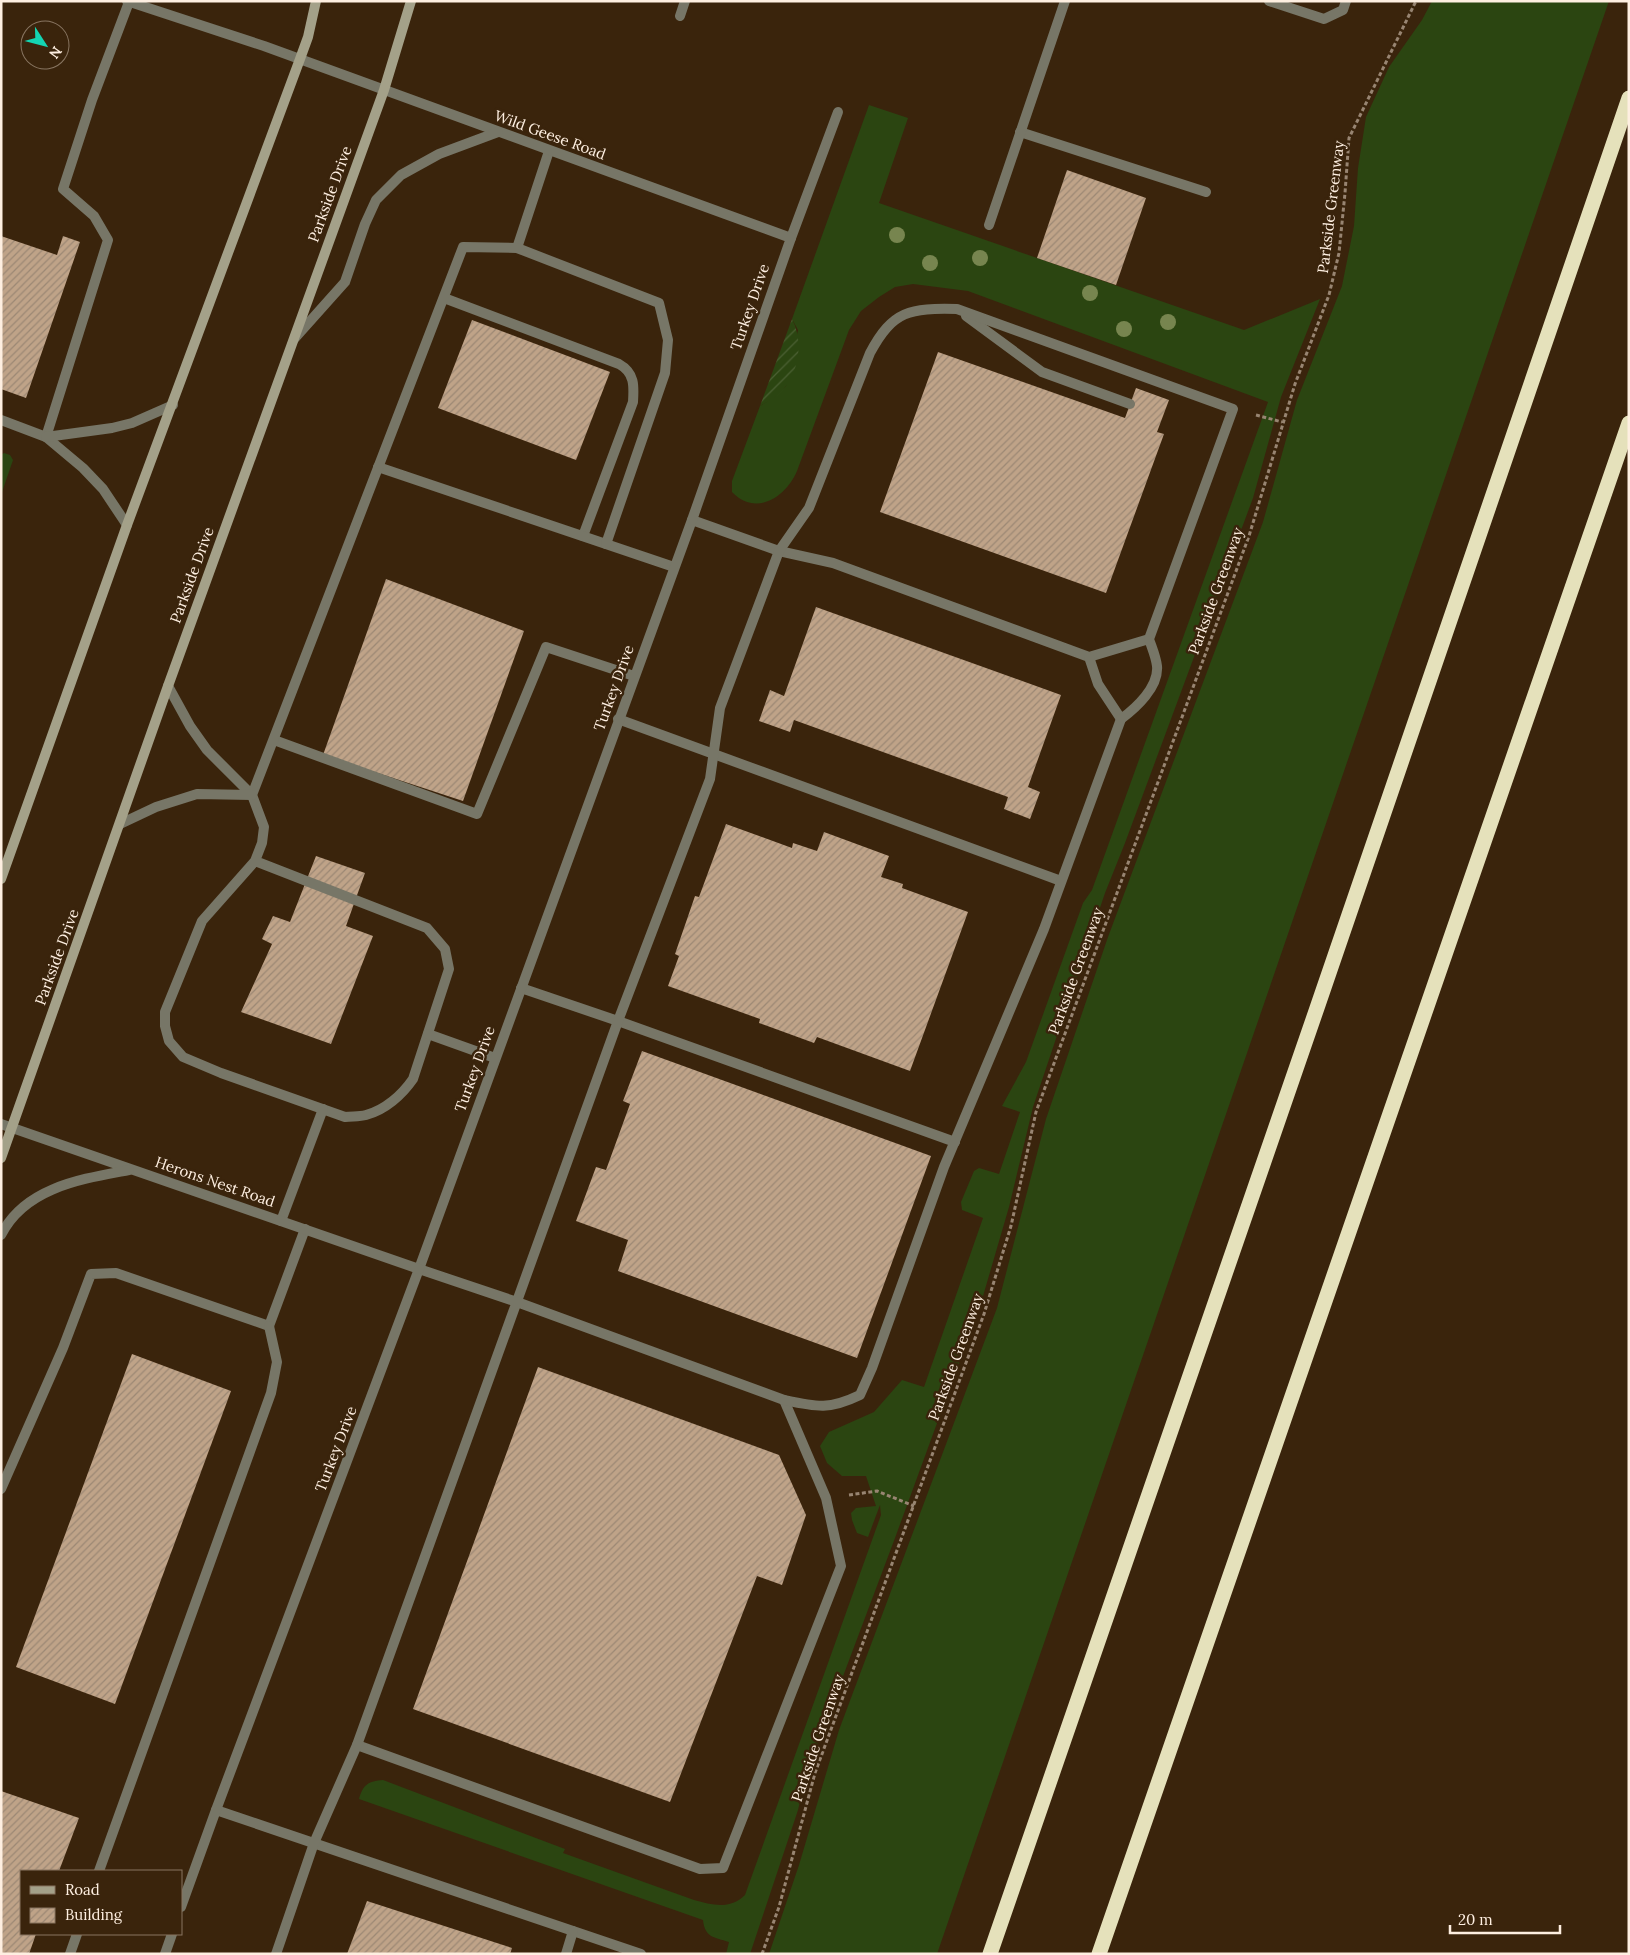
<svg xmlns="http://www.w3.org/2000/svg" width="1630" height="1955" font-family="Lora,serif">
<style>
.grass{fill:#2b4511}
.garden{fill:url(#garden-furrows)}
.building{fill:url(#building-hatch)}
.lines{fill:none;stroke-linecap:round;stroke-linejoin:round}
.path{stroke:#988572;stroke-width:3;stroke-dasharray:4 2.5;stroke-linecap:butt}
.lane{stroke:#777667;stroke-width:10}
.street{stroke:#777667;stroke-width:10}
.secondary{stroke:#a4a189;stroke-width:10}
.highway{stroke:#e5e1bb;stroke-width:15}
.tree{fill:#77854f}
.labels{text-anchor:middle;stroke-width:5;stroke-linejoin:round;paint-order:stroke}
.street-label{font-size:15px;fill:#feefe1;stroke:#3a240c}
</style>
<defs>
<pattern id="garden-furrows" width="10" height="10" patternUnits="userSpaceOnUse" patternTransform="scale(1.25)"><rect width="10" height="10" fill="#2b4511"/><path d="M-1 1l2-2M0 10L10 0M9 11l2-2" fill="none" stroke="#4b6033"/></pattern>
<pattern id="building-hatch" width="6" height="6" patternUnits="userSpaceOnUse" patternTransform="scale(1.25)"><rect width="6" height="6" fill="#bfa388"/><path d="M-1 1l2-2M0 6l6-6M5 7l2-2" fill="none" stroke="#9c8874"/></pattern>
</defs>
<rect width="100%" height="100%" fill="#3a240c"/>
<g class="grass">
<path d="M1432 1H1609L937 1954H769L799 1865 839 1730 997 1308 1046 1119 1108 937 1263 522 1297 400 1342 286 1354 226 1358 168 1366 117 1389 67 1422 20Z"/>
<path d="M869 105 908 118 879 203 1244 330 1320 299 1281 397 1253 498 1125 843 1105 893 1033 1107 1009 1207 981 1303 895 1538 807 1772 798 1810 750 1954H726L729 1942C714 1937 705 1938 703 1920L359 1799C363 1785 368 1781 383 1780L565 1849 563 1853 694 1900C712 1905 730 1910 745 1895L881 1515 880 1505 868 1537 857 1533 852 1520 851 1513 856 1508 876 1506 866 1476H842L827 1463 820 1446 829 1432 874 1412 902 1380 924 1387 983 1218 962 1210 961 1202 974 1171 979 1168 999 1174 1020 1112 1002 1106 1026 1062 1083 903 1092 890 1268 402 968 291 913 284 895 287 879 297 861 311 849 330 797 471C786 497 756 517 732 492V481L760 406 776 396 786 386 798 330 792 319Z"/>
<path d="M4 453 10 455 13 460 1 495V455Z"/>
</g>
<path class="garden" d="M792 319C805 344 798 377 777 396 772 400 765 403 760 406Z"/>
<g class="building">
<path d="M1067 170 1146 198 1116 285 1037 258Z"/>
<path d="M1 236 57 255 63 236 80 242 26 398 1 389Z"/>
<path d="M472 320 610 372 576 460 438 408Z"/>
<path d="M938 352 1125 418 1136 388 1169 400 1157 432 1164 434 1106 593 880 512Z"/>
<path d="M386 579 524 631 463 801 323 755Z"/>
<path d="M816 607 1061 695 1028 787 1040 792 1030 819 1004 809 1008 797 794 720 790 732 759 721 770 690 784 696Z"/>
<path d="M726 824 792 848 793 843 817 851 824 832 889 856 881 877 903 884 902 888 968 912 910 1071 817 1037 814 1043 759 1023 760 1019 668 986 679 956 675 954 695 896 699 897Z"/>
<path d="M316 856 365 873 346 926 373 936 331 1044 241 1012 272 944 262 939 273 916 290 922Z"/>
<path d="M642 1051 931 1156 857 1358 618 1271 628 1240 576 1221 596 1167 606 1170 630 1104 623 1101Z"/>
<path d="M132 1354 231 1391 115 1704 16 1667Z"/>
<path d="M538 1367 779 1455 806 1515 782 1585 757 1576 670 1802 413 1709Z"/>
<path d="M1 1791 79 1818 59 1871H21V1934H36L29 1954H1Z"/>
<path d="M367 1901 512 1948 510 1954H347Z"/>
</g>
<g class="lines">
<g class="path">
<path d="M1256 415 1282 422"/>
<path d="M849 1495 877 1491 914 1506"/>
<path d="M762 1954 779 1907 815 1773 984 1314 1011 1226 1036 1112 1249 536 1295 384 1329 295 1339 253 1345 193 1349 138 1416 1"/>
</g>
<g class="lane">
<path d="M1269 1 1324 19 1343 10 1346 1"/>
<path d="M680 16 685 1"/>
<path d="M1020 132 1206 192"/>
<path d="M989 225 1065 1"/>
<path d="M791 238 838 112"/>
<path d="M517 248 549 151"/>
<path d="M444 298 619 364C635 373 634 386 633 402L583 536"/>
<path d="M966 316 1042 372 1130 404"/>
<path d="M46 437 108 240 94 216 63 189 92 100 129 2"/>
<path d="M378 467 674 567"/>
<path d="M692 520 779 551 833 563 1089 657 1149 639"/>
<path d="M1089 657 1098 684 1121 719"/>
<path d="M168 686 190 726 207 750 252 795 264 827 262 843 255 861 202 921 165 1012V1026L169 1041 183 1057 221 1073 345 1117C352 1116 359 1117 366 1115 385 1110 402 1095 413 1079L449 969 445 949 427 928 255 861"/>
<path d="M618 719 1061 881"/>
<path d="M274 740 477 814 546 647 634 676"/>
<path d="M252 795 463 247 517 248 659 303 668 340 665 373 606 544"/>
<path d="M120 824 156 807 197 794 252 795"/>
<path d="M521 988 618 1021 955 1142"/>
<path d="M428 1034 495 1058"/>
<path d="M281 1221 323 1109"/>
<path d="M1 1489 63 1348 91 1274 116 1273 269 1326 305 1229"/>
<path d="M357 1745 700 1869 723 1868 841 1566 826 1498 784 1400"/>
<path d="M216 1810 641 1954"/>
<path d="M99 1871 271 1393 277 1362 269 1326"/>
<path d="M70 1954 77 1934"/>
<path d="M276 1954 314 1843 357 1745 618 1021 710 779 720 708 779 551 809 508 870 353C893 310 910 308 957 309L1233 409 1149 639C1152 648 1156 657 1157 666 1159 687 1136 708 1121 719L1044 929 944 1167 872 1368 860 1395C829 1410 817 1407 784 1400L517 1302 419 1269"/>
<path d="M566 1954 573 1931"/>
</g>
<g class="street">
<path d="M127 1 264 46 791 238 692 520 419 1269 216 1810 181 1907"/>
<path d="M295 338 345 282 365 224 376 200 401 175 439 154 498 132"/>
<path d="M1 420 46 437 83 468 103 489 127 525"/>
<path d="M46 437 112 428 132 423 173 405"/>
<path d="M1 1124 419 1269"/>
<path d="M1 1235C25 1187 82 1179 129 1170"/>
<path d="M165 1954 172 1934"/>
</g>
<g class="secondary">
<path d="M1 879 127 525 300 59 308 37 316 1"/>
<path d="M1 1158 168 686 384 90 411 1"/>
</g>
<g class="highway">
<path d="M990 1954 1317 1008 1629 98"/>
<path d="M1099 1954 1629 423"/>
</g>
</g>
<g class="tree">
<circle cx="897" cy="235" r="8"/>
<circle cx="980" cy="258" r="8"/>
<circle cx="930" cy="263" r="8"/>
<circle cx="1090" cy="293" r="8"/>
<circle cx="1168" cy="322" r="8"/>
<circle cx="1124" cy="329" r="8"/>
</g>
<g class="labels">
<g class="street-label">
<text transform="translate(550 135) rotate(20)" y="5">Wild Geese Road</text>
<text transform="translate(330 194) rotate(-70)" y="5">Parkside Drive</text>
<text transform="translate(1331 207) rotate(-83)" y="5">Parkside Greenway</text>
<text transform="translate(750 307) rotate(-71)" y="5">Turkey Drive</text>
<text transform="translate(192 575) rotate(-70)" y="5">Parkside Drive</text>
<text transform="translate(1216 591) rotate(-70)" y="5">Parkside Greenway</text>
<text transform="translate(614 688) rotate(-70)" y="5">Turkey Drive</text>
<text transform="translate(57 957) rotate(-70)" y="5">Parkside Drive</text>
<text transform="translate(1076 971) rotate(-70)" y="5">Parkside Greenway</text>
<text transform="translate(475 1069) rotate(-70)" y="5">Turkey Drive</text>
<text transform="translate(215 1182) rotate(19)" y="5">Herons Nest Road</text>
<text transform="translate(956 1357) rotate(-70)" y="5">Parkside Greenway</text>
<text transform="translate(336 1449) rotate(-69)" y="5">Turkey Drive</text>
<text transform="translate(818 1738) rotate(-71)" y="5">Parkside Greenway</text>
</g>
</g>
<rect width="1630" height="1955" fill="none" stroke="#feefe1" stroke-width="5"/>
<rect x="20" y="1870" width="162" height="65" fill="#3a240c" stroke="#887561"/>
<rect x="30" y="1886" width="25" height="8" fill="#a4a189" stroke="#887561"/>
<text x="65" y="1895" font-size="15" fill="#feefe1">Road</text>
<rect x="30" y="1908" width="25" height="15" fill="url(#building-hatch)" stroke="#887561"/>
<text x="65" y="1920" font-size="15" fill="#feefe1">Building</text>
<g transform="translate(45 45) rotate(126)"><circle r="24" fill="#3a240c" stroke="#887561"/>
<path d="M0-4L9 19L0 12L-9 19Z" fill="#14d5b3"/>
<text y="-8" font-size="14" font-weight="bold" text-anchor="middle" fill="#feefe1">N</text>
</g>
<path d="M1450 1925v8h110v-8" fill="none" stroke="#feefe1" stroke-width="2.5"/>
<text x="1458" y="1925" font-size="15" fill="#feefe1" stroke="#3a240c" stroke-width="4" paint-order="stroke">20 m</text>
</svg>
